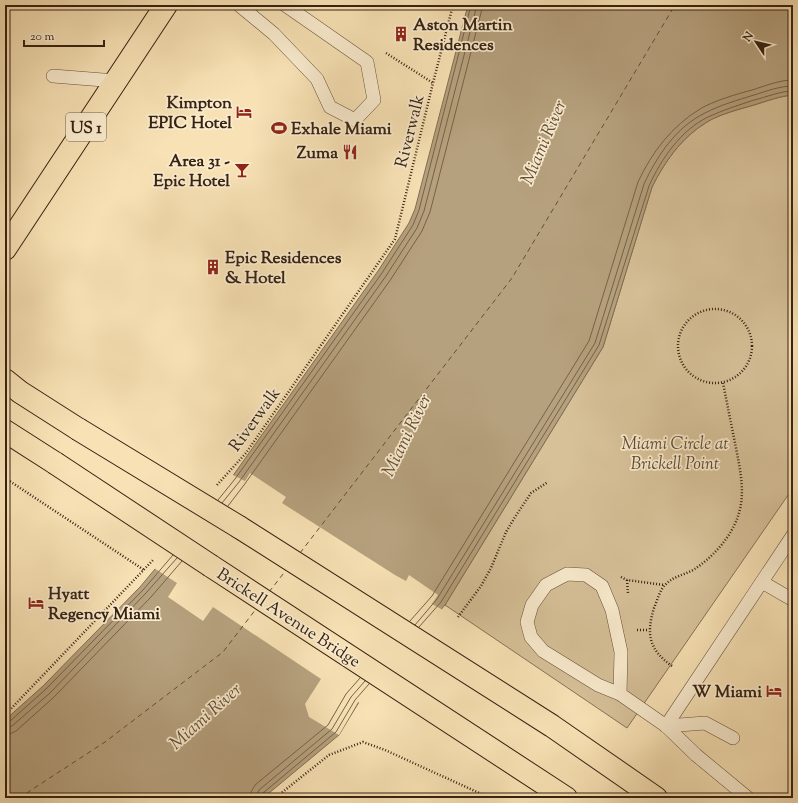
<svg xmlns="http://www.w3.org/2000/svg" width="798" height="803" font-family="'Sorts Mill Goudy',serif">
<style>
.green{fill:#d7c199;stroke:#867256}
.water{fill:#b6a17e;stroke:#836e53}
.pier{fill:#f8e2b5}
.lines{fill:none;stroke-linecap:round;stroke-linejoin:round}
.shore{stroke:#766248;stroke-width:1}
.ferry{stroke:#634e38;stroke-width:1;stroke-dasharray:5 4;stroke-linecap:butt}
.lane-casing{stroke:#66523b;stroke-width:14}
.primary-casing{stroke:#362212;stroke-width:24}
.path{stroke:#362212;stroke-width:2.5;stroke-dasharray:1 2;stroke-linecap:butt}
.lane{stroke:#faeccf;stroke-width:13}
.primary{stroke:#f8e2b5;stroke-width:22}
.primary-bridge-casing{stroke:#362212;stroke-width:24;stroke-linecap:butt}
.primary-bridge{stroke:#f8e2b5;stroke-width:22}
.labels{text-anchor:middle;stroke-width:3.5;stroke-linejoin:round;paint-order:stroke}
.shield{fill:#faeccf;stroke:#715f4b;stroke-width:1}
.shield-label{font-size:16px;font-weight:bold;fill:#362212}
.poi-label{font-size:17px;font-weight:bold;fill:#362212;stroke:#faeccf;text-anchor:start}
.street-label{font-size:17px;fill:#362212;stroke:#faeccf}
.park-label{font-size:17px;font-style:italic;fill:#5e4a34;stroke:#faeccf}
.water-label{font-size:18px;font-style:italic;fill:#634e38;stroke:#faeccf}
</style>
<rect width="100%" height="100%" fill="#f8e2b5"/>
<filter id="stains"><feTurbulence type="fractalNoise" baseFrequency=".005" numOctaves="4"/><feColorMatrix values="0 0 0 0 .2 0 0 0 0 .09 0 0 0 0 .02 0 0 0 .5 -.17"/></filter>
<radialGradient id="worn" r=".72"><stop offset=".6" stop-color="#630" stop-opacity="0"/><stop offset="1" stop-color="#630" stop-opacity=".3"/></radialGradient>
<path class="green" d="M793 95V488L627 728 445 605 603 347 652 187C665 161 682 137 707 122 720 114 740 109 754 105 767 101 780 96 793 95Z"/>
<path class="water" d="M468 5H793V95C780 96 767 101 754 105 740 109 720 114 707 122 682 137 665 161 652 187L603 347 445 605 359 702 339 735 263 798H5V720L43 686 140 587 232 477 378 271 409 223 415 209Z"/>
<path class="pier" d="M250 473 286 497 282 503 395 575 406 581 409 575 438 595 432 604 443 610 360 703 358 702 339 735 309 717 305 704 321 679 213 607 203 621 168 597 177 583 154 568 231 474 245 481Z"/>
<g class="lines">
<g class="shore">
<path d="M218 500 235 479 382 273 413 225 419 210 471 5"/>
<path d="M222 503 239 482 386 276 417 228 424 211 477 5"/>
<path d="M228 506 244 485 391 279 422 231 430 212 483 5"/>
<path d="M410 621 432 596 589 341 638 182C652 152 672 126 700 109 713 101 737 94 752 90 765 86 779 80 793 80"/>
<path d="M415 625 437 599 595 343 644 184C657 156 676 127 705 113 720 105 738 100 754 95 767 91 780 86 793 86"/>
<path d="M419 627 441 602 599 345 649 186C661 159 681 130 708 117 723 110 739 105 754 100 767 97 780 91 793 91"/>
<path d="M5 723 9 722 46 689 143 590 173 555"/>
<path d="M5 728 12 726 50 693 146 593 177 558"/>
<path d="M5 734H10L16 731 54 697 151 597 182 561"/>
<path d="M250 798 251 792 255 785 328 725 346 694 360 678"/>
<path d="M256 798 257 794 259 790 332 729 351 697 365 681"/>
<path d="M261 798 263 793 336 732 355 700 369 684"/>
</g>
<g class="ferry">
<path d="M300 553 512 278 675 5"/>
<path d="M269 592 287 569"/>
<path d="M19 798 105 742 223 652 256 609"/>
</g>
<defs>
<g id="lane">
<path d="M239 5 274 34 317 79 330 107 355 120 374 100 367 62 285 5"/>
<path d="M53 76 116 81"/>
<path d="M762 582 793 600"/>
<path d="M620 694 621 652 612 610 602 586 586 575 567 574 546 585 532 605 527 622 531 637 543 651 598 685 620 694 666 726 696 755 748 798"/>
<path d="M666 726 793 535"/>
<path d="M666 726 705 723 733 738"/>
</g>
<g id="primary">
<path d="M5 249 166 5"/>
<path d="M5 380 20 392 78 429"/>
<path d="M5 431 55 463"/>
<path d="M239 527 552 726 656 798"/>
<path d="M211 566 566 798"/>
</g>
</defs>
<use href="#lane" class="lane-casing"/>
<use href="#primary" class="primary-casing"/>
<g class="path">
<path d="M386 53 433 83"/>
<circle cx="715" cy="346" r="37"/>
<path d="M5 478 144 570"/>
<path d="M217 485 246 453 395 239 433 83 453 5"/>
<path d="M621 577 627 580 664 585"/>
<path d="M627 580 628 593"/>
<path d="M458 617 481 586 491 568 506 532 515 517 531 493 548 482"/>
<path d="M637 630H649"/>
<path d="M672 666C649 650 646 634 654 608 657 601 660 589 666 584 674 576 684 575 693 570 714 557 735 533 740 509 745 488 739 464 735 443 731 423 727 403 723 383"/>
<path d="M5 715 154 559"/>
<path d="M275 798 329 755 363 742 385 750 490 798"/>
</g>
<use href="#lane" class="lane"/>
<use href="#primary" class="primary"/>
<defs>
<g id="primary-bridge">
<path d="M78 429 239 527"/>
<path d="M55 463 211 566"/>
</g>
</defs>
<use href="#primary-bridge" class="primary-bridge-casing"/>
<use href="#primary-bridge" class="primary-bridge"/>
</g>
<defs>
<symbol id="building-bare" viewBox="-9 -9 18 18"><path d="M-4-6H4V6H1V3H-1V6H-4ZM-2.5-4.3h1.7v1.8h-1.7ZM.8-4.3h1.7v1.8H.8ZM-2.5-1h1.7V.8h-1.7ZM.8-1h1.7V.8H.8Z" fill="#8f2418" stroke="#faeccf" stroke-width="2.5" paint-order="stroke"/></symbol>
<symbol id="hotel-bare" viewBox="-9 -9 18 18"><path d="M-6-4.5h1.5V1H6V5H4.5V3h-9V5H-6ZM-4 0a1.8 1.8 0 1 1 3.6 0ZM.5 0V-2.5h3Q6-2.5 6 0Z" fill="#8f2418" stroke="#faeccf" stroke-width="2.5" paint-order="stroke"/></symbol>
<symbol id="stadium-bare" viewBox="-9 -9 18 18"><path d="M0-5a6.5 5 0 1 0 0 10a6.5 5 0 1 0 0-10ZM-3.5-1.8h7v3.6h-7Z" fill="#8f2418" stroke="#faeccf" stroke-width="2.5" paint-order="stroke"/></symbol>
<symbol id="restaurant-bare" viewBox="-9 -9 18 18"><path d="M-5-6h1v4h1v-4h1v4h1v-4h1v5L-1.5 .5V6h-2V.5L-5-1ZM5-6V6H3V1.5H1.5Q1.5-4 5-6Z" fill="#8f2418" stroke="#faeccf" stroke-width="2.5" paint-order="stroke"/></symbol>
<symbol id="bar-bare" viewBox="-9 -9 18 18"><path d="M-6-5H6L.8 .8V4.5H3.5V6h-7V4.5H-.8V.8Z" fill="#8f2418" stroke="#faeccf" stroke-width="2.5" paint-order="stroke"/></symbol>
</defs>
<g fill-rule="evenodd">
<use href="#building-bare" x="390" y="23" width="22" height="22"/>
<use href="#hotel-bare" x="233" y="101" width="22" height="22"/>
<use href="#stadium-bare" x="268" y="117" width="22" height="22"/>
<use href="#restaurant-bare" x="339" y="141" width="22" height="22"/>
<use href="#bar-bare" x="231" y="159" width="22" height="22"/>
<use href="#building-bare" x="202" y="256" width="22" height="22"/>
<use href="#hotel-bare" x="25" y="592" width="22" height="22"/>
<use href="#hotel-bare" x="763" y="680" width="22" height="22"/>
</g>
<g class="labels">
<rect class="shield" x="66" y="113" width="40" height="28" rx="3"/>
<g class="shield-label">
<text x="86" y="133">US 1</text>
</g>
<g class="poi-label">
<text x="413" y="30">Aston Martin<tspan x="413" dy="20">Residences</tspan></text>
<text x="232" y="108" text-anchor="end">Kimpton<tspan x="232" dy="20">EPIC Hotel</tspan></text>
<text x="291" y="134">Exhale Miami</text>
<text x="338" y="158" text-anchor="end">Zuma</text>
<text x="230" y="166" text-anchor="end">Area 31 -<tspan x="230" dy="20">Epic Hotel</tspan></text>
<text x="225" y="263">Epic Residences<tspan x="225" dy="20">&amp; Hotel</tspan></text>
<text x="48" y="599">Hyatt<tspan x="48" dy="20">Regency Miami</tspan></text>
<text x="762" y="697" text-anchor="end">W Miami</text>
</g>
<g class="street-label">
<text transform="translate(409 131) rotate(-76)" y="6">Riverwalk</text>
<text transform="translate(254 419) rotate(-54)" y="6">Riverwalk</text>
<text transform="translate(289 617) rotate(33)" y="6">Brickell Avenue Bridge</text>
</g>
<g class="park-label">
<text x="675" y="449">Miami Circle at<tspan x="675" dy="20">Brickell Point</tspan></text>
</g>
<g class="water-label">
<text transform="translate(543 142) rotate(-67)" y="6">Miami River</text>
<text transform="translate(406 435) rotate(-64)" y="6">Miami River</text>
<text transform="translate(205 716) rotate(-42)" y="6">Miami River</text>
</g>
</g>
<rect width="798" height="803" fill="none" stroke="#f8e2b5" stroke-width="20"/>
<rect x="6" y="6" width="786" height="791" fill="none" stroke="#362212" stroke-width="2"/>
<rect x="10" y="10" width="778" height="783" fill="none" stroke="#362212"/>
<g transform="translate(756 42) rotate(305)" stroke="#faeccf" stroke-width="3" paint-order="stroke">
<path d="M0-3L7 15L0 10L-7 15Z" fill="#362212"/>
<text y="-6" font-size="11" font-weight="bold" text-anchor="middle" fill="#362212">N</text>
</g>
<path d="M24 40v6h80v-6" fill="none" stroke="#362212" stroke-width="2"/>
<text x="30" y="40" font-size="12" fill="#362212" stroke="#faeccf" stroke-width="3" paint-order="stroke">20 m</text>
<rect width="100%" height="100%" filter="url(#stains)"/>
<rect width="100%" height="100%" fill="url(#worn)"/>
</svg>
